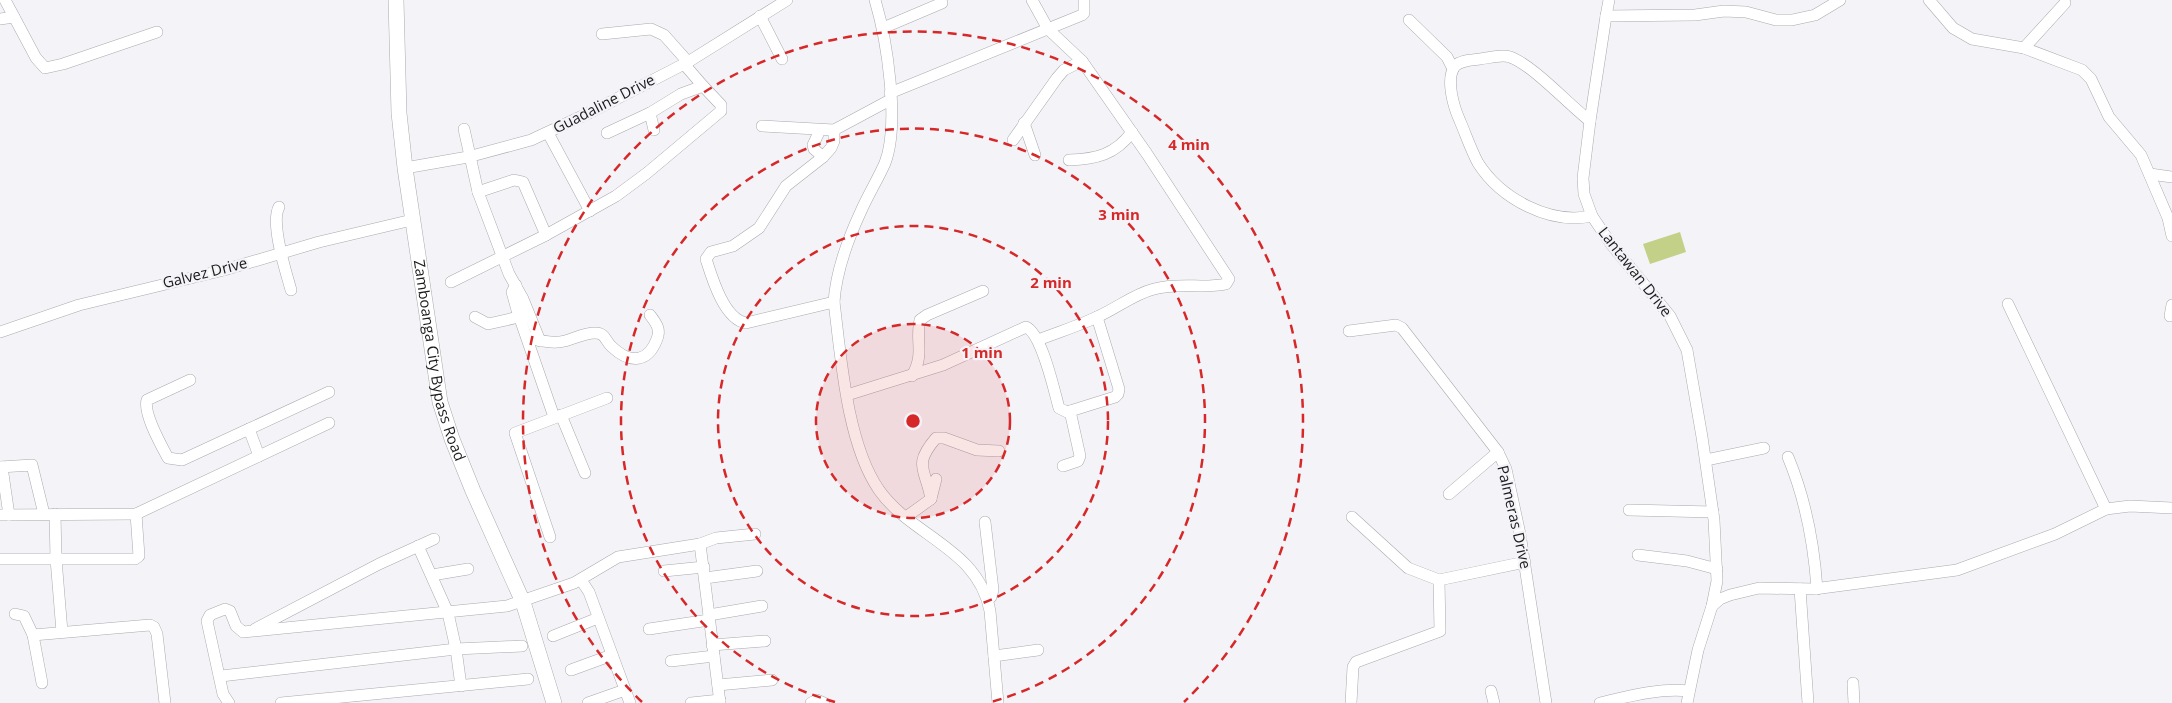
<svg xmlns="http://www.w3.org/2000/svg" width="2172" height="703" font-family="'Open Sans',sans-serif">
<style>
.green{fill:#c3d087}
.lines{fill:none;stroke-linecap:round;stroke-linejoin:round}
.minor-casing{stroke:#aaa9ad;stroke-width:12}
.major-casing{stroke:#aaa9ad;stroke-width:16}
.minor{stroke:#fff;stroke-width:11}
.major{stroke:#fff;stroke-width:15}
.ring{fill:none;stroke:#d62828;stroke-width:2.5;stroke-dasharray:9 6}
.labels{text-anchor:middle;stroke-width:4.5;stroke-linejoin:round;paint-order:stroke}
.street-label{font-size:15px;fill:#1b1b1d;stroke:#f4f3f8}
.centre{fill:#d62828;stroke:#f4f3f8;stroke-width:2.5}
.ring-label{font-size:15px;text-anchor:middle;font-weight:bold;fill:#d62828;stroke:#f4f3f8;stroke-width:4.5;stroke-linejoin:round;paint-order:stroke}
</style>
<rect width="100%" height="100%" fill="#f4f3f8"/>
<path class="green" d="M1680 232 1686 252 1650 264 1643 244Z"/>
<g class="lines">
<defs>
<g id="minor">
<path d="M5 0 36 58 45 68 63 64 157 32"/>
<path d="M875 0C887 40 900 124 885 163 878 179 868 195 861 211 848 239 836 272 834 302 841 358 847 444 879 490 912 537 978 548 990 611L998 703"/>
<path d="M1032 0 1048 29 1082 61 1147 154 1229 279 1226 284C1203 289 1180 282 1154 289 1134 294 1117 308 1099 316 1079 326 1058 332 1038 340"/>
<path d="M1929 0 1953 28 1972 39 2024 48 2082 70 2091 79 2109 117 2141 155 2168 218 2172 236"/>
<path d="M760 16 782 59"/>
<path d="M1606 16 1609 0"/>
<path d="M0 19 14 17"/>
<path d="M1409 20 1447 57 1453 69"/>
<path d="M883 28 942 3"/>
<path d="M602 34 651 29 664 35 688 62"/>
<path d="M2024 48 2065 3"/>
<path d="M890 93 1082 15 1084 13V0"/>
<path d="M1590 121C1569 105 1533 65 1510 57 1502 54 1489 58 1480 59 1472 60 1461 60 1455 66 1445 79 1454 108 1460 121 1466 135 1471 150 1478 163 1501 199 1550 225 1592 216"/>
<path d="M1024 123 1035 155"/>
<path d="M762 126 834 130 890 100"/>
<path d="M464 129 478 192 509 274 523 299 540 341"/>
<path d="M654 130 650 113 681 94 703 86 684 64"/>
<path d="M820 130 813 145 814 149 823 157"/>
<path d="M834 130V141L831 148 823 157 786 186 759 228 733 246 711 252 706 259C712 278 724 319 746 323L834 302"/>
<path d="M548 133 590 211"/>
<path d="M607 133 650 113"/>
<path d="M1013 140 1057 78 1064 70 1082 61"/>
<path d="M1069 160C1096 159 1115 155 1132 132"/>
<path d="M405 168 468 157 531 140 591 112 688 62 787 0"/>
<path d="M2150 174 2172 177"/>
<path d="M478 192 514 180 523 182 546 235"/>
<path d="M279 207C270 223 286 272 291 290"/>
<path d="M451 282 546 235 616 196 647 173 721 111V105L703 86"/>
<path d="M516 285 512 292 517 310 554 417"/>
<path d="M2008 304 2106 509"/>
<path d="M2170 316 2172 305"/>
<path d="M475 317 488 324 519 317"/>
<path d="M1349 331 1396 325 1402 328 1498 452 1506 469 1520 534 1546 703"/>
<path d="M0 332 79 305 224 270 319 242 412 220"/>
<path d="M527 337C539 341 552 344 565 341 575 338 585 333 595 333 606 333 605 341 612 347 630 364 648 363 657 339 661 329 656 323 650 315"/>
<path d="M912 376C925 353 915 342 920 320L927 315 983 291"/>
<path d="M190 380 147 400C143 413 161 445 168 458L182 460 249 429 259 456"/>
<path d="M847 395 943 365 1026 327C1042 334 1054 390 1059 408L1067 412 1115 397 1118 394 1119 389 1097 317"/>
<path d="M561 415 585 473"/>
<path d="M249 429 329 392"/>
<path d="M1788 457C1805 498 1814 544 1817 589"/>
<path d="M1706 460 1764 448"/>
<path d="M1063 466 1078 461 1080 456 1070 411"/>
<path d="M0 467 32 465 44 514"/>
<path d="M2 467 9 515"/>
<path d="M1449 494 1498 452"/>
<path d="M931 499C926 469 912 466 936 438H944L977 450 999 451"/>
<path d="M1629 510 1713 512"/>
<path d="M55 514 56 559 62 632"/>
<path d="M0 515 136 514 329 423"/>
<path d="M906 517 931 499 936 479"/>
<path d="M1352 517 1408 568 1439 580"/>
<path d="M985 522 993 590 991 597 988 599"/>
<path d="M550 537 515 433 607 398"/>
<path d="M418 546 448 613 456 649 461 686"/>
<path d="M1638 555 1687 561 1717 569"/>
<path d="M0 559H135L139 556 136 514"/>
<path d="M664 571 704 567"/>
<path d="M432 575 468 569"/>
<path d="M705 578 757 571"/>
<path d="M581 580 589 592 630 703"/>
<path d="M1800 589 1808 703"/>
<path d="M1712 606 1720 599 1730 595 1759 588 1814 589 1957 570 2055 534 2106 509 2130 506 2172 508"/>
<path d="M15 614 24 616 33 635 42 683"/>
<path d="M709 615 762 606"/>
<path d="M255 629 379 564 434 539"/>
<path d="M649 629 709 620"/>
<path d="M33 635 150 625 154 627 157 634 165 703"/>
<path d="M553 636 598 618"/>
<path d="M712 645 765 641"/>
<path d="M994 656 1038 650"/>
<path d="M671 661 714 656"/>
<path d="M571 670 612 655"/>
<path d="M221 676 456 649 522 646"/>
<path d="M1853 683 1854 703"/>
<path d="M718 685 772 680"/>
<path d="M1491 691 1494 703"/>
<path d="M229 703 223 694 207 621 210 615 225 609 230 611 236 626 243 632 507 606 574 583 618 557 700 544"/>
<path d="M281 703 528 679"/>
<path d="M588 703 625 690"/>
<path d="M691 703 720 700"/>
<path d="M720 703 700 544 716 538 755 534"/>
<path d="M811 703 817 700 824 703"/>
<path d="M1351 703 1353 667 1356 662 1440 631 1439 580 1525 562"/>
<path d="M1600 703C1630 696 1658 688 1689 691"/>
<path d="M1687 703 1698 650 1712 606 1717 581 1714 520 1702 437 1687 350 1670 316 1611 244 1592 216 1584 194 1583 178 1590 121 1606 16 1695 15 1724 11 1746 12 1776 20H1792L1815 15 1840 0"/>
</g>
<g id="major">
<path id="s1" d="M396 0 399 113 405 168 440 402 452 439 473 491 523 602 554 703"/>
</g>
</defs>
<use href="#minor" class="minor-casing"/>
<use href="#major" class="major-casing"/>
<use href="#minor" class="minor"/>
<use href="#major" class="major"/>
</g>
<circle cx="913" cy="421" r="97" fill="#d62828" fill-opacity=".12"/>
<g class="ring">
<circle cx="913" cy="421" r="97"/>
<circle cx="913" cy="421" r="195"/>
<path d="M835 702A292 292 0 1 1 991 702"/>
<path d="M642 702A390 390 0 1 1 1184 702"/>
</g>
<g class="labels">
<g class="street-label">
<text transform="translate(604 104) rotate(-27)" y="5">Guadaline Drive</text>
<text transform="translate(1635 272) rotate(52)" y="5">Lantawan Drive</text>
<text transform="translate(205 273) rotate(-14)" y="5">Galvez Drive</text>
<text dy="5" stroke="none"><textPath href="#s1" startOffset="364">Zamboanga City Bypass Road</textPath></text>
<text transform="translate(1514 517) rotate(77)" y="5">Palmeras Drive</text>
</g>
</g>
<circle cx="913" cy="421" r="8" class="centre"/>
<g class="ring-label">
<text x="1189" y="150">4 min</text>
<text x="1119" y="220">3 min</text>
<text x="1051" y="288">2 min</text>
<text x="982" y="358">1 min</text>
</g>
</svg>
